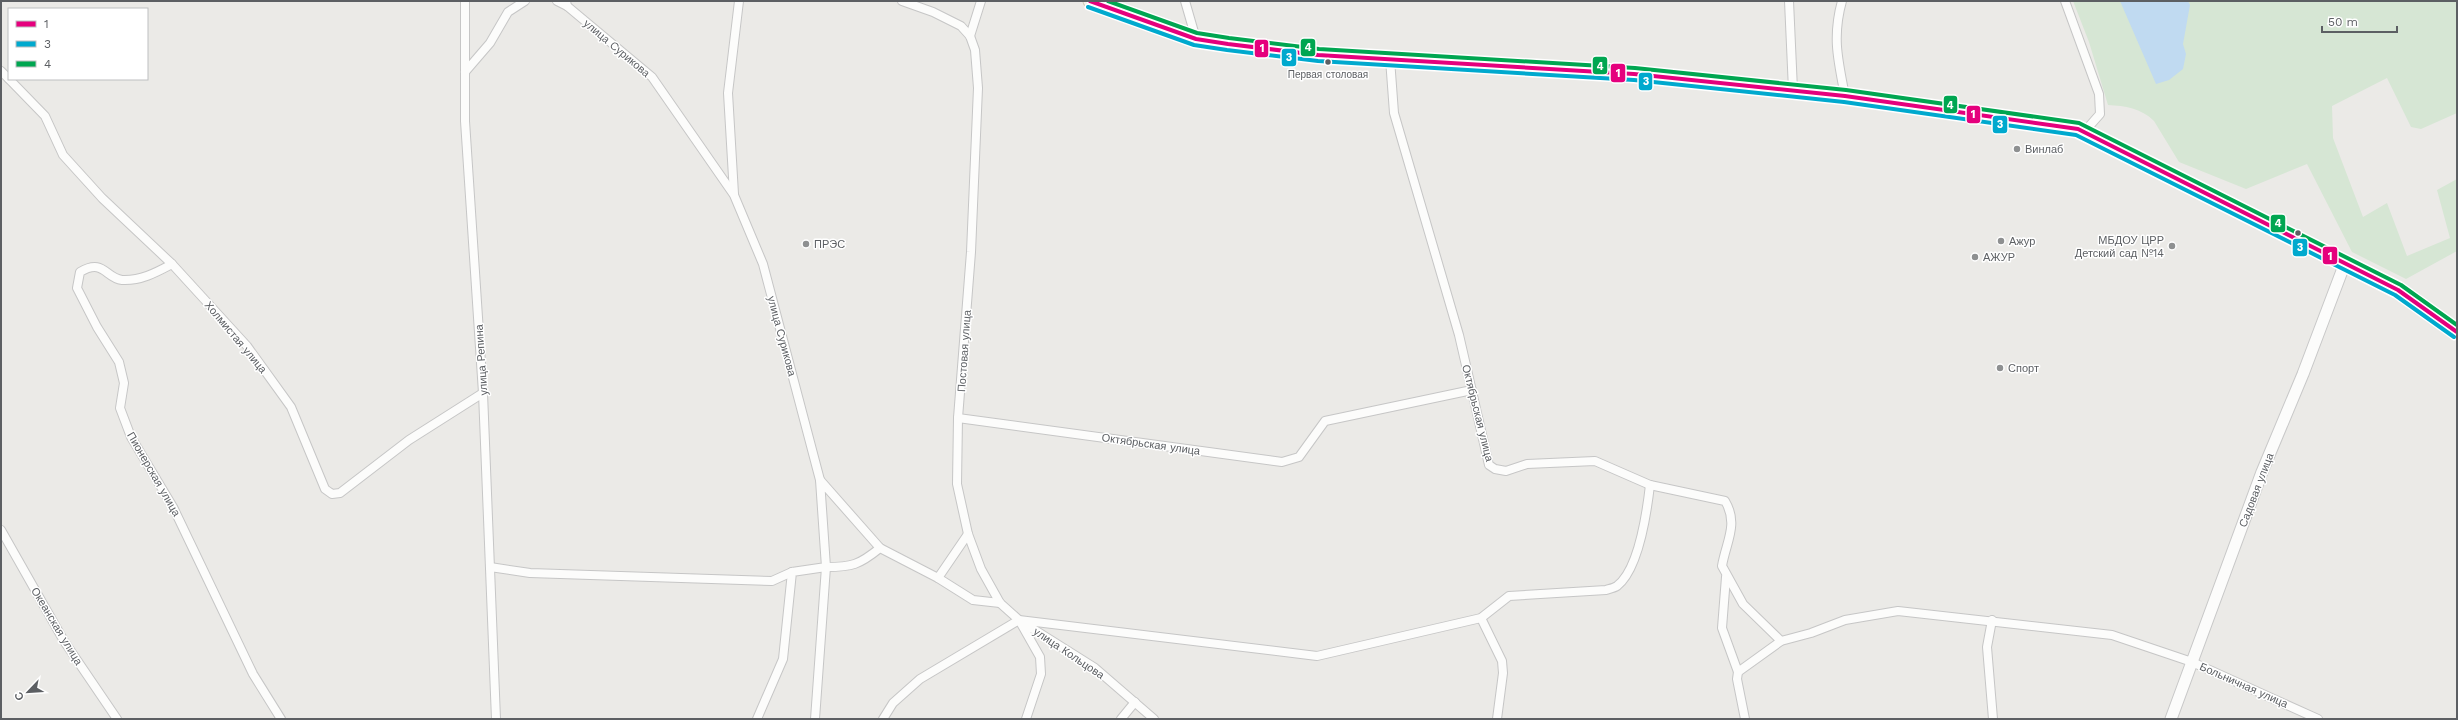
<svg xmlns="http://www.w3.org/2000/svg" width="2458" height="720" font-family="'Work Sans',sans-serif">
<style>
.green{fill:#d6e6d4}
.water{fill:#c0daf1}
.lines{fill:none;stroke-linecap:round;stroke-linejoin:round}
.street-casing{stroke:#c6c6c6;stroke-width:10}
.secondary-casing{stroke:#c8c8c8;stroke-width:13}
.primary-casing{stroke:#d0cab7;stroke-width:15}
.street{stroke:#fcfcfb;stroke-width:8}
.secondary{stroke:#fcfcfb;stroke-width:11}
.primary{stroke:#f1f0e9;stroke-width:13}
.bus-1-casing{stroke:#fff;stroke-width:7}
.bus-2-casing{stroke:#fff;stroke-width:7}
.bus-3-casing{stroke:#fff;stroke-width:7}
.bus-1{stroke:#e5007d;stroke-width:4}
.bus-2{stroke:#00a9ce;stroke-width:4}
.bus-3{stroke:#00a651;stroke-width:4}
.bus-dot{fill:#5c5f63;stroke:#fff;stroke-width:1.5}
.poi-dot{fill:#8e9091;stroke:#fff;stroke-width:1.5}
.labels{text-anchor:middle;stroke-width:3;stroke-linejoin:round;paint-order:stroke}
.bus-label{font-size:10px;fill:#5c5f63;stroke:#fff}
.street-label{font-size:11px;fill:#5c5f63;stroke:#fff}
.poi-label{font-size:11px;fill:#5c5f63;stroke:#fff;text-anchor:start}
.line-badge{stroke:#fff;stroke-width:1.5}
.badge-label{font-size:11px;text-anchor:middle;font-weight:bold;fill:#fff}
</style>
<rect width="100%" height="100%" fill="#ebeae7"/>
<path class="green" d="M2073 1H2457V113L2421 129 2411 127 2387 78 2332 106 2333 138 2363 217 2387 203 2407 256 2450 238 2437 190 2457 179V251L2406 279 2352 252 2307 164 2246 189 2179 162 2154 121C2141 108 2125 106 2108 105L2089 42Z"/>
<path class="water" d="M2120 1H2188L2190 5 2183 44 2186 54 2183 69 2169 80 2156 84Z"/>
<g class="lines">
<defs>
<g id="street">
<path d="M465 1V121L483 393 496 719"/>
<path d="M557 1 567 6"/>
<path d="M566 1 567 6 652 77 734 195 763 264 820 480"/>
<path d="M902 1 933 12 961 26 970 36 975 50 978 88 971 252 958 418 957 484 968 534 981 569 1000 603 1019 620 1040 657 1041 674 1026 719"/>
<path d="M1185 1 1196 39"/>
<path d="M1789 1 1793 90"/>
<path d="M1842 1C1832 37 1838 60 1845 96"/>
<path d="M2065 1 2099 94 2100 114 2085 131"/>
<path d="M970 36 981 1"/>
<path d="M1390 59 1394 113 1459 335 1489 465 1495 469 1506 471 1527 464 1595 461 1650 485 1725 501C1739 524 1726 542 1722 566L1743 604 1781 641"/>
<path d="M1 71 9 79"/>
<path d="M465 72 490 43 508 12 525 1"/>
<path d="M9 79 45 116 63 155 102 198 172 264 247 346 291 407 325 489 332 494 340 493 409 440 483 393"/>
<path d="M734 194 728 93 739 1"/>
<path d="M172 264C157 272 141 281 122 280 105 278 104 258 80 272L77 288 97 327 119 362 124 383 120 408 131 437 173 507 253 674 281 719"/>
<path d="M958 418 1282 462 1299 457 1325 421 1472 390"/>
<path d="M1 530 64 641 117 719"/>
<path d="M490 567 530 573 772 581 792 572"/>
<path d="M1726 577 1722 628 1738 672"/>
<path d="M938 578 973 600 1000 603"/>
<path d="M1481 618 1502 661 1503 673 1497 719"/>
<path d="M1992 620 1987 647 1993 719"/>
<path d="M1022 622 1095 668 1154 719"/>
<path d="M757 719 783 659 792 572 826 567 820 480 880 548"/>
<path d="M815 719 826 567C852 567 859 565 880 548L938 578 968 534"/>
<path d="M883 719 893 703 920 679 1019 620 1317 656 1481 618 1509 596 1606 590C1609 589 1614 588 1617 586 1639 569 1647 511 1650 485"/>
<path d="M1121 719 1135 702"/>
<path d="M1745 719 1737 679 1738 672 1781 641 1811 633 1845 620 1898 611 2112 635 2192 662 2318 719"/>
</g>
<path id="secondary" d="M2171 719 2262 472 2303 374 2345 263"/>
<path id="primary" d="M1090 1 1196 39 1228 44 1318 55 1634 74 1845 96 2078 129 2398 290 2457 332"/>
</defs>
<use href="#street" class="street-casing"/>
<use href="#secondary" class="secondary-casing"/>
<use href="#primary" class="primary-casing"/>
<use href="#street" class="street"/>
<use href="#secondary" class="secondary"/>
<use href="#primary" class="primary"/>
<defs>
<path id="bus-1" d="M1090 1 1196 39 1228 44 1318 55 1634 74 1845 96 2078 129 2398 290 2457 332"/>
<path id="bus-2" d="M1088 7 1194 45 1227 50 1318 61 1634 80 1844 102 2076 135 2395 295 2454 337"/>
<path id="bus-3" d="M1108 1 1197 33 1229 38 1319 49 1635 68 1846 90 2079 123 2401 285 2457 325"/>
</defs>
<use href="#bus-1" class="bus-1-casing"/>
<use href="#bus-2" class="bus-2-casing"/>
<use href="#bus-3" class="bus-3-casing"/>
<use href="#bus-1" class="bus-1"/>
<use href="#bus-2" class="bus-2"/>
<use href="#bus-3" class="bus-3"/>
</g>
<g class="bus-dot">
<circle cx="1328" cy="62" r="3.5"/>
<circle cx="2298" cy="233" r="3.5"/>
</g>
<g class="poi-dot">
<circle cx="2017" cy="149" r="4"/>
<circle cx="2001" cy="241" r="4"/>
<circle cx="806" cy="244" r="4"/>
<circle cx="2172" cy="246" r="4"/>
<circle cx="1975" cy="257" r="4"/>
<circle cx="2000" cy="368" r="4"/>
</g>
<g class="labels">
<g class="bus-label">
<text x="1328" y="78">Первая столовая</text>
</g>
<g class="street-label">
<text transform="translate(617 48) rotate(40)" y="4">улица Сурикова</text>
<text transform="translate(782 336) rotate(75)" y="4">улица Сурикова</text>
<text transform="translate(236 337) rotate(50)" y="4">Холмистая улица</text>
<text transform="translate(964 351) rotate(-86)" y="4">Постовая улица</text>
<text transform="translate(481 360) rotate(-94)" y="4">улица Репина</text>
<text transform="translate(1478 413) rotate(76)" y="4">Октябрьская улица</text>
<text transform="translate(1151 444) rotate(8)" y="4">Октябрьская улица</text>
<text transform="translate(154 474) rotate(60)" y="4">Пионерская улица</text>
<text transform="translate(2256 490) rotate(-69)" y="4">Садовая улица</text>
<text transform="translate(57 626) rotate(59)" y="4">Океанская улица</text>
<text transform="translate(1069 653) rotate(34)" y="4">улица Кольцова</text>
<text transform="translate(2244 685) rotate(24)" y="4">Больничная улица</text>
</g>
<g class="poi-label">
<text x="2025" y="153">Винлаб</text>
<text x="2164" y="244" text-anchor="end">МБДОУ ЦРР<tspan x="2164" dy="13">Детский сад №14</tspan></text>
<text x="2009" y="245">Ажур</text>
<text x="814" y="248">ПРЭС</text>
<text x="1983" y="261">АЖУР</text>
<text x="2008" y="372">Спорт</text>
</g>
</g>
<g class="line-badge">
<rect x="1300" y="38" width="16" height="19" rx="4" fill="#00a651"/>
<rect x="1254" y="39" width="15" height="19" rx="4" fill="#e5007d"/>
<rect x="1281" y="48" width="16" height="19" rx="4" fill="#00a9ce"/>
<rect x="1592" y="56" width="16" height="19" rx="4" fill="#00a651"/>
<rect x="1610" y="63" width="16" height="20" rx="4" fill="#e5007d"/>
<rect x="1638" y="72" width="15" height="19" rx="4" fill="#00a9ce"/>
<rect x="1943" y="95" width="15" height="19" rx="4" fill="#00a651"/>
<rect x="1966" y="105" width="15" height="19" rx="4" fill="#e5007d"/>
<rect x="1992" y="115" width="16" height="19" rx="4" fill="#00a9ce"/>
<rect x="2270" y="214" width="16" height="19" rx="4" fill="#00a651"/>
<rect x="2292" y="238" width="16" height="19" rx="4" fill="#00a9ce"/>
<rect x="2322" y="246" width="16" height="19" rx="4" fill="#e5007d"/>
</g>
<g class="badge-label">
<text x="1308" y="51">4</text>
<text x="1262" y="52">1</text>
<text x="1289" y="61">3</text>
<text x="1600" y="70">4</text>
<text x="1618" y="77">1</text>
<text x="1646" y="85">3</text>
<text x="1950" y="109">4</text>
<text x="1973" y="118">1</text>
<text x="2000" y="128">3</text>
<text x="2278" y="227">4</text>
<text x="2300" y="251">3</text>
<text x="2330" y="260">1</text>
</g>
<rect width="2458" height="720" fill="none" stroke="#5c5f63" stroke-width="4"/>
<rect x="8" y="8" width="140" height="72" fill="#ffffff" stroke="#bebfc1"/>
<rect x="16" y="21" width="20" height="6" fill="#e5007d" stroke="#bebfc1"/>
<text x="44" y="28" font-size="12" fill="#5c5f63">1</text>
<rect x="16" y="41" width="20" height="6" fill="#00a9ce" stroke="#bebfc1"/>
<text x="44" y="48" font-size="12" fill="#5c5f63">3</text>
<rect x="16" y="61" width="20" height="6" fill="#00a651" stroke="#bebfc1"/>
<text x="44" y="68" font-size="12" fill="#5c5f63">4</text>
<g transform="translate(28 692) rotate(245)" stroke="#ffffff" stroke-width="3" paint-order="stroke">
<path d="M0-3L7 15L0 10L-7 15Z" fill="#5c5f63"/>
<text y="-6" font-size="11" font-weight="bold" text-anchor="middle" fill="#5c5f63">С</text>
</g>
<path d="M2322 26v6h75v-6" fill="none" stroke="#5c5f63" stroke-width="2"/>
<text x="2328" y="26" font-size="12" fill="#5c5f63" stroke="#ffffff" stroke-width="3" paint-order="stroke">50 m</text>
</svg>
